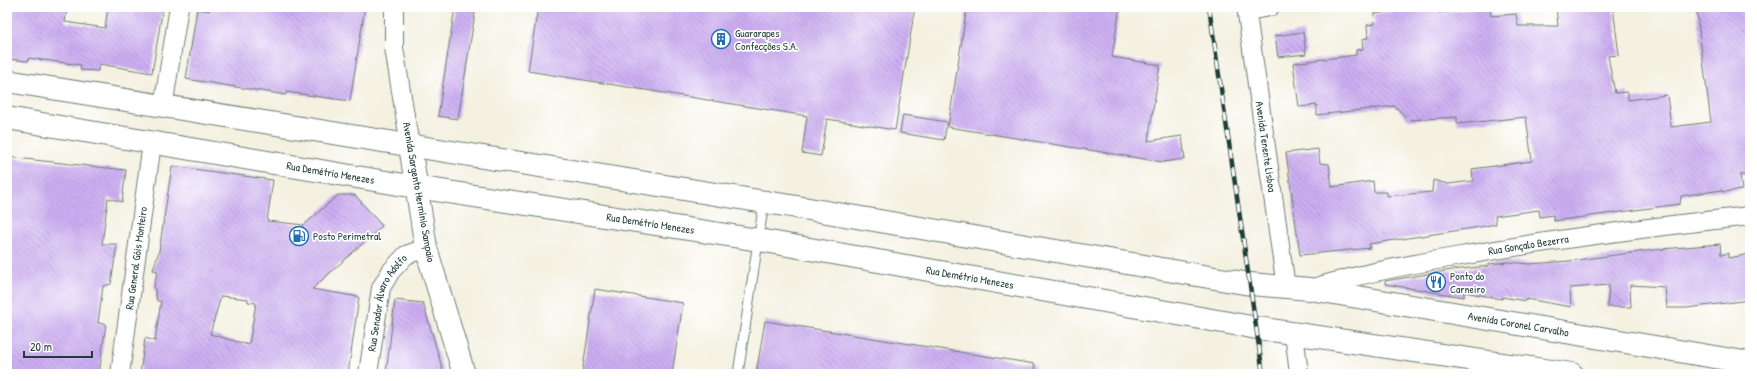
<svg xmlns="http://www.w3.org/2000/svg" width="1757" height="381" font-family="'Patrick Hand',sans-serif">
<style>
.building{fill:url(#building-back-hatch);fill-rule:evenodd}
.lines{fill:none;stroke-linecap:round;stroke-linejoin:round}
.service-casing{stroke:#6a7c71;stroke-width:11}
.minor-casing{stroke:#6a7c71;stroke-width:20}
.secondary-casing{stroke:#6a7c71;stroke-width:24}
.primary-casing{stroke:#6a7c71;stroke-width:24}
.service{stroke:#fff;stroke-width:9}
.minor{stroke:#fff;stroke-width:18}
.secondary{stroke:#fff;stroke-width:22}
.primary{stroke:#fff;stroke-width:22}
.rail-casing{stroke:#1f3d34;stroke-width:4.5}
.rail{stroke:#fff;stroke-width:3;stroke-dasharray:9;stroke-linecap:butt}
.labels{text-anchor:middle;stroke-width:3.5;stroke-linejoin:round;paint-order:stroke}
.poi-label{font-size:11px;fill:#1f3d34;stroke:#fff;text-anchor:start}
.street-label{font-size:11px;fill:#1f3d34;stroke:#fff}
</style>
<defs>
<pattern id="building-back-hatch" width="6" height="6" patternUnits="userSpaceOnUse"><rect width="6" height="6" fill="#ccaef2"/><path d="M-1 5l2 2M0 0l6 6M5-1l2 2" fill="none" stroke="#a58fc5"/></pattern>
</defs>
<rect width="100%" height="100%" fill="#fff"/>
<filter id="ink" filterUnits="userSpaceOnUse"><feTurbulence type="fractalNoise" baseFrequency=".025" numOctaves="2"/><feDisplacementMap in="SourceGraphic" scale="8" xChannelSelector="R" yChannelSelector="G"/><feConvolveMatrix kernelMatrix="1 2 1 2 8 2 1 2 1" color-interpolation-filters="sRGB"/></filter>
<filter id="wash" filterUnits="userSpaceOnUse"><feTurbulence type="fractalNoise" baseFrequency=".012" numOctaves="4" result="noise"/><feDisplacementMap in="SourceGraphic" scale="16" xChannelSelector="R" yChannelSelector="G"/><feGaussianBlur stdDeviation="0.9" result="paint"/><feColorMatrix in="noise" values="0 0 0 0 0 0 0 0 0 0 0 0 0 0 0 0 0 1.4 0 .05"/><feComposite in="paint" operator="in"/></filter>
<g filter="url(#wash)">
<rect width="100%" height="100%" fill="#f4f1e1"/>
<g id="blocks">
<g class="building">
<path d="M7 7H67L65 22 105 28 108 7H163L152 73 99 64 98 71 80 70 81 65 29 58 28 61 7 59Z"/>
<path d="M210 7H365L350 101 286 92V95L186 79 197 9 209 11Z"/>
<path d="M455 7H476L458 119 438 116Z"/>
<path d="M538 7H915L895 130 827 119 821 156 802 153 807 116 528 71Z"/>
<path d="M967 7H1120L1112 57 1160 65 1148 141 1182 136 1185 159 1163 162 948 127Z"/>
<path d="M1407 7H1437L1438 13 1490 7 1491 16 1516 14 1518 26H1558L1556 7H1613L1619 55 1608 56 1615 93 1628 92V100L1667 95 1671 127 1711 122 1696 7H1750V175H1740L1742 190 1722 192V190L1681 196 1680 204 1554 221 1553 215 1540 217 1539 210 1495 216 1496 224 1480 227 1369 244 1370 248 1300 255 1286 153 1318 149 1320 163 1329 164 1332 187 1373 181 1374 192H1387V196L1432 192 1433 180 1448 184 1473 181 1472 169 1532 161 1526 117 1457 124V117L1409 120 1395 106 1317 115V105L1299 107 1293 63 1356 55V50L1363 49 1362 39 1368 38 1367 25 1375 24 1374 14 1407 9Z"/>
<path d="M1303 32 1306 54 1278 57 1275 36Z"/>
<path d="M903 115 947 122 944 140 900 133Z"/>
<path d="M7 157 126 170 122 202 108 198 102 244H117L111 284 103 286 98 323 106 324 99 374H7Z"/>
<path d="M172 166 273 180 267 221 304 225 338 195H355L382 226 312 289 359 297 348 374H140L145 338 155 341 161 301H157L154 285 158 271 153 270 159 251ZM221 296 248 299V302L256 303 249 345 210 334Z"/>
<path d="M1720 244 1721 255 1728 253V258L1750 254V300L1687 308H1667L1665 287 1630 285 1631 307H1607L1609 285 1570 288 1571 307 1527 299 1526 301 1502 297V299L1464 292V297L1385 284V281L1452 270 1489 266V264L1508 262 1529 264 1569 261 1662 249Z"/>
<path d="M595 289 683 303 672 374H582Z"/>
<path d="M395 300 423 303 444 374H386Z"/>
<path d="M765 321 1035 364 1034 374H756Z"/>
</g>
</g>
</g>
<g filter="url(#ink)">
<use href="#blocks" fill-opacity="0" stroke="#6a7c71" stroke-width="1"/>
<g class="lines">
<defs>
<path id="service" d="M738 374 764 202"/>
<g id="minor">
<path d="M394 7V48L410 146"/>
<path id="s1" d="M1246 7 1286 287"/>
<path d="M1247 11 1270 7"/>
<path d="M163 107 179 7"/>
<path id="s2" d="M1310 289C1357 274 1406 265 1455 257 1553 239 1651 227 1750 216"/>
<path d="M1294 333 1299 374"/>
<path id="s3" d="M120 374 152 143"/>
<path id="s4" d="M368 374 381 288 391 271 406 255 426 248"/>
</g>
<path id="secondary" d="M410 146 426 248 464 374"/>
<g id="primary">
<path id="s5" d="M7 81 803 208 1250 284 1310 289 1750 363"/>
<path id="s6" d="M7 118 416 187 759 240 1257 328 1572 374"/>
</g>
</defs>
<use href="#service" class="service-casing"/>
<use href="#minor" class="minor-casing"/>
<use href="#secondary" class="secondary-casing"/>
<use href="#primary" class="primary-casing"/>
<use href="#service" class="service"/>
<use href="#minor" class="minor"/>
<use href="#secondary" class="secondary"/>
<use href="#primary" class="primary"/>
<defs>
<path id="rail" d="M1209 7 1263 374"/>
</defs>
<use href="#rail" class="rail-casing"/>
<use href="#rail" class="rail"/>
</g>
</g>
<defs>
<symbol id="building-ring" viewBox="-11 -11 22 22"><circle r="9.5" fill="#fff" stroke="#1f6fb2" stroke-width="1.5"/><path d="M-4-6H4V6H1V3H-1V6H-4ZM-2.5-4.3h1.7v1.8h-1.7ZM.8-4.3h1.7v1.8H.8ZM-2.5-1h1.7V.8h-1.7ZM.8-1h1.7V.8H.8Z" fill="#1f6fb2"/></symbol>
<symbol id="fuel-ring" viewBox="-11 -11 22 22"><circle r="9.5" fill="#fff" stroke="#1f6fb2" stroke-width="1.5"/><path d="M-5.5-6h7V0h2V4h1.3V-2.5L3-4.5l.8-.8L6-3V5H2.5V1h-1V6h-7ZM-4.2-4.7v3.2H.2V-4.7Z" fill="#1f6fb2"/></symbol>
<symbol id="restaurant-ring" viewBox="-11 -11 22 22"><circle r="9.5" fill="#fff" stroke="#1f6fb2" stroke-width="1.5"/><path d="M-5-6h1v4h1v-4h1v4h1v-4h1v5L-1.5 .5V6h-2V.5L-5-1ZM5-6V6H3V1.5H1.5Q1.5-4 5-6Z" fill="#1f6fb2"/></symbol>
</defs>
<g fill-rule="evenodd">
<use href="#building-ring" x="710" y="28" width="22" height="22"/>
<use href="#fuel-ring" x="288" y="225" width="22" height="22"/>
<use href="#restaurant-ring" x="1425" y="271" width="22" height="22"/>
</g>
<g class="labels">
<g class="poi-label">
<text x="735" y="37">Guararapes<tspan x="735" dy="13">Confecções S.A.</tspan></text>
<text x="313" y="240">Posto Perimetral</text>
<text x="1450" y="280">Ponto do<tspan x="1450" dy="13">Carneiro</tspan></text>
</g>
<g class="street-label">
<text dy="4" stroke="none"><textPath href="#s1" startOffset="141">Avenida Tenente Lisboa</textPath></text>
<text dy="4" stroke="none"><textPath href="#s6" startOffset="328">Rua Demétrio Menezes</textPath></text>
<text transform="translate(419 192) rotate(80)" y="4">Avenida Sargento Hermínio Sampaio</text>
<text dy="4" stroke="none"><textPath href="#s6" startOffset="652">Rua Demétrio Menezes</textPath></text>
<text dy="4" stroke="none"><textPath href="#s2" startOffset="223">Rua Gonçalo Bezerra</textPath></text>
<text dy="4" stroke="none"><textPath href="#s3" startOffset="117">Rua General Góis Monteiro</textPath></text>
<text dy="4" stroke="none"><textPath href="#s6" startOffset="976">Rua Demétrio Menezes</textPath></text>
<text dy="4" stroke="none"><textPath href="#s4" startOffset="75">Rua Senador Álvaro Adolfo</textPath></text>
<text dy="4" stroke="none"><textPath href="#s5" startOffset="1531">Avenida Coronel Carvalho</textPath></text>
</g>
</g>
<rect width="1757" height="381" fill="none" stroke="#fff" stroke-width="24"/>
<path d="M24 351v6h68v-6" fill="none" stroke="#1f3d34" stroke-width="2"/>
<text x="30" y="351" font-size="12" fill="#1f3d34" stroke="#ffffff" stroke-width="3" paint-order="stroke">20 m</text>
</svg>
